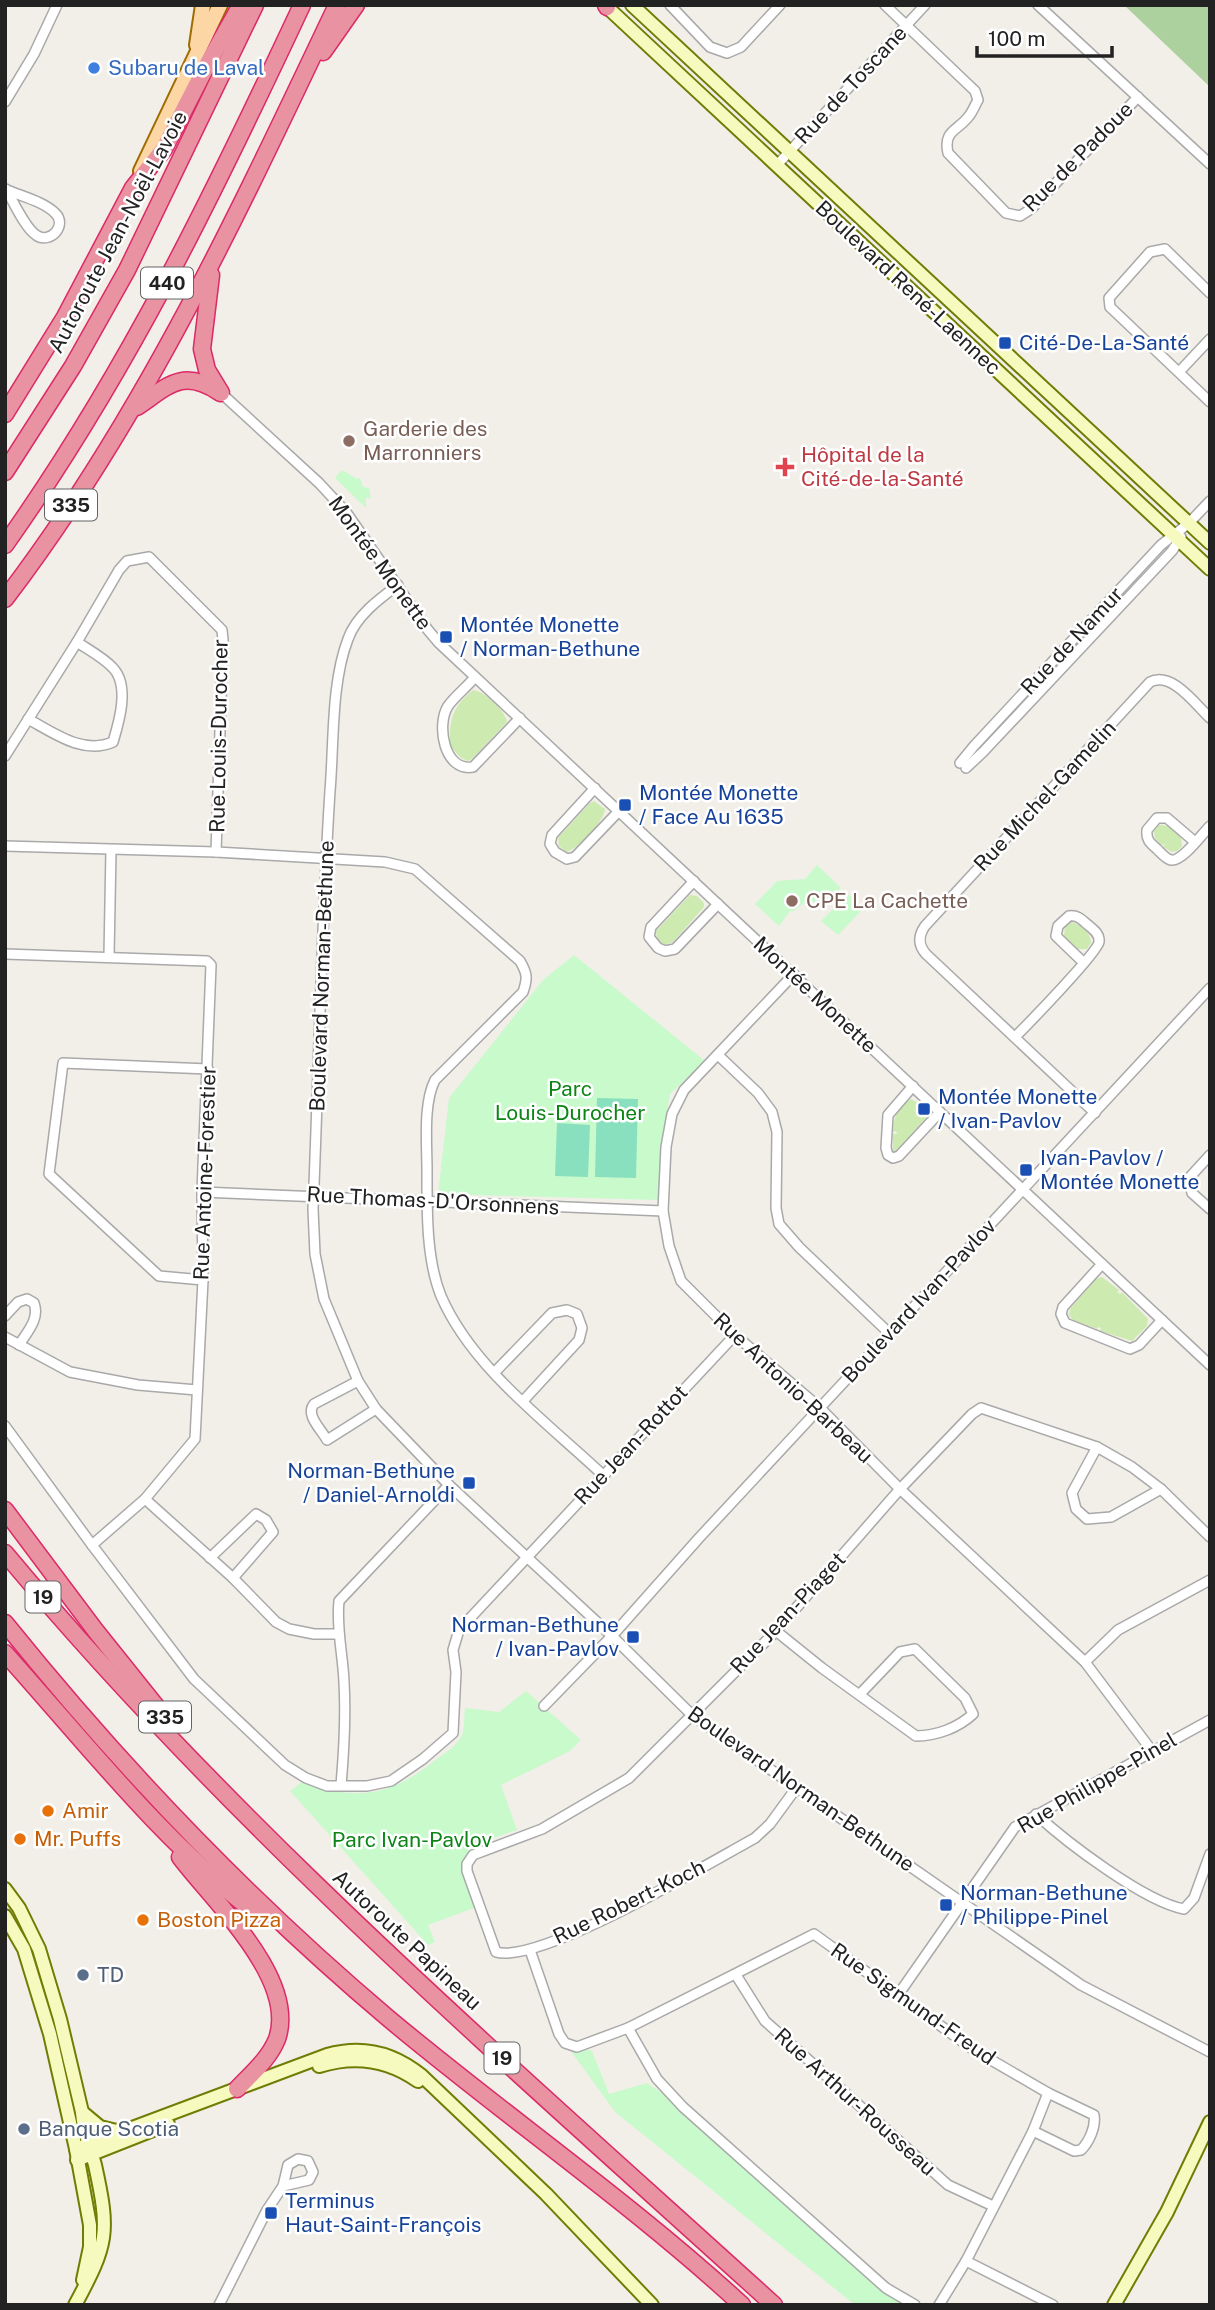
<svg xmlns="http://www.w3.org/2000/svg" width="1215" height="2310" font-family="'Public Sans',sans-serif">
<style>
.grass{fill:#cdebb0}
.forest{fill:#add19e}
.park{fill:#c8facc}
.pitch{fill:#88e0be}
.lines{fill:none;stroke-linecap:round;stroke-linejoin:round}
.street-casing{stroke:#a9a9a9;stroke-width:12}
.secondary-casing{stroke:#707d05;stroke-width:16}
.primary-casing{stroke:#a06b00;stroke-width:18}
.highway-casing{stroke:#dc2a67;stroke-width:19}
.street{stroke:#fff;stroke-width:9}
.secondary{stroke:#f7fabf;stroke-width:12}
.primary{stroke:#fcd6a4;stroke-width:14}
.highway{stroke:#e892a2;stroke-width:16}
.shop-dot{fill:#3f7fe0;stroke:#fff;stroke-width:2.5}
.transit-dot{fill:#1a4fb4;stroke:#fff;stroke-width:2.5}
.education-dot{fill:#8d6e63;stroke:#fff;stroke-width:2.5}
.health-dot{fill:#e0444e;stroke:#fff;stroke-width:2.5}
.food-dot{fill:#e8710a;stroke:#fff;stroke-width:2.5}
.service-dot{fill:#5c6f8a;stroke:#fff;stroke-width:2.5}
.labels{text-anchor:middle;stroke-width:5;stroke-linejoin:round;paint-order:stroke}
.shield{fill:#fff;stroke:#646464;stroke-width:2}
.shield-label{font-size:19px;font-weight:bold;fill:#222}
.shop-label{font-size:21px;fill:#366cbe;stroke:#fff;text-anchor:start}
.street-label{font-size:21px;fill:#222;stroke:#fff}
.transit-label{font-size:21px;fill:#164399;stroke:#fff;text-anchor:start}
.education-label{font-size:21px;fill:#785e54;stroke:#fff;text-anchor:start}
.health-label{font-size:21px;fill:#be3a42;stroke:#fff;text-anchor:start}
.park-label{font-size:21px;fill:#0c8416;stroke:#fff}
.food-label{font-size:21px;fill:#c56008;stroke:#fff;text-anchor:start}
.service-label{font-size:21px;fill:#4e5e75;stroke:#fff;text-anchor:start}
</style>
<rect width="100%" height="100%" fill="#f2efe9"/>
<g class="grass">
<path d="M473 690C484 691 505 710 507 722L473 758 468 761 461 758 450 746C449 719 452 708 473 690Z"/>
<path d="M594 801 605 809C605 820 576 851 566 852L559 846 558 838 589 804Z"/>
<path d="M1159 825 1169 826 1181 838 1182 846 1177 851 1172 852 1163 847 1165 844 1161 845 1155 838 1154 831Z"/>
<path d="M690 895 697 896 704 903V907L673 942 664 945 657 939 656 931Z"/>
<path d="M1071 922C1080 924 1091 933 1091 943L1087 949H1077L1064 936 1065 926Z"/>
<path d="M911 1099 921 1105 918 1108 922 1111 925 1109 927 1117 896 1151H893V1134H897L896 1131 893 1132C894 1117 897 1107 911 1099Z"/>
<path d="M1102 1277 1119 1290 1117 1292 1120 1294 1122 1292 1148 1319 1147 1326 1132 1341 1100 1331 1101 1328 1098 1327 1097 1329 1073 1320 1069 1315 1070 1309 1096 1279Z"/>
</g>
<path class="forest" d="M1124 5H1210V87Z"/>
<g class="park">
<path d="M342 470 357 479 360 478 363 487 369 488 371 498H366V508L335 478Z"/>
<path d="M817 865 841 888 821 909 810 898 794 911H790L779 926 755 904 777 881 805 879Z"/>
<path d="M848 894 864 908 838 935 821 921Z"/>
<path d="M574 955 705 1061 670 1094 662 1145 660 1200 438 1194 449 1098 543 980Z"/>
<path d="M526 1691 581 1740 570 1751 501 1785 517 1830C461 1849 454 1850 474 1908L428 1925 435 1942 428 1945 290 1791 302 1782C355 1801 390 1797 434 1761 444 1754 457 1746 462 1735 465 1727 464 1716 465 1708L499 1712Z"/>
<path d="M565 2043 592 2051 609 2094 647 2083 683 2107 886 2288 915 2305H855L615 2112Z"/>
</g>
<g class="pitch">
<path d="M597 1098 638 1099 636 1178 595 1177Z"/>
<path d="M557 1123 590 1125 588 1177 555 1176Z"/>
</g>
<g class="lines">
<defs>
<g id="street">
<path d="M670 5 710 47 727 53 741 47 780 5"/>
<path d="M885 5 975 91 978 100C975 105 973 111 969 116 958 131 943 130 948 153L1006 213 1020 216 1031 209 1138 97"/>
<path d="M1038 5 1210 164"/>
<path d="M5 102 34 54 57 5"/>
<path d="M777 165 925 5"/>
<path d="M5 189C20 196 43 201 55 213 68 225 50 245 36 235 25 228 13 201 6 189"/>
<path d="M1210 293 1165 249 1150 252 1109 298 1110 307 1210 402"/>
<path d="M1179 372 1210 339"/>
<path d="M221 393 319 483 346 512 428 630 439 643 1210 1365"/>
<path d="M398 585C379 599 356 616 348 639 331 683 334 744 330 791 321 930 319 1069 313 1209L315 1254 324 1299 358 1381 376 1409 449 1485 612 1636 692 1715 1081 1985 1210 2052"/>
<path d="M475 677C467 687 455 696 448 706 436 725 444 772 473 767L520 718"/>
<path d="M28 719C54 733 83 755 113 742 119 722 130 686 113 668 104 658 89 650 77 642"/>
<path d="M5 756 77 642 119 570 127 561 149 557 222 630 223 640 216 852"/>
<path d="M960 763 974 746 1161 545 1189 523 1210 501"/>
<path d="M966 768 983 752 1172 551 1181 537"/>
<path d="M595 788 552 835 550 844 555 852 567 859 575 857 619 811"/>
<path d="M1195 842 1167 818H1157L1147 830C1146 840 1150 843 1157 849 1161 853 1166 859 1171 860 1182 862 1202 834 1210 826"/>
<path d="M5 846 216 852 385 862 415 869 520 961C527 973 528 978 523 992L435 1080C423 1103 427 1144 427 1170 427 1209 426 1259 441 1296 472 1368 548 1423 604 1476"/>
<path d="M694 881 651 927 649 937 658 948 665 951 675 949 718 904"/>
<path d="M5 954 207 961 211 965 202 1192 203 1280 195 1439 145 1499 92 1545"/>
<path d="M109 956 111 850"/>
<path d="M794 974 684 1090 672 1114 666 1147 663 1211 669 1246 681 1281 735 1335 820 1408 900 1489 1085 1662 1152 1751"/>
<path d="M1015 1037C1028 1024 1097 953 1099 942 1100 934 1093 929 1088 925 1081 919 1078 915 1069 916L1058 926 1056 936 1084 963"/>
<path d="M718 1055 758 1093 772 1112 777 1132 776 1208 779 1224 799 1247 889 1333"/>
<path d="M913 1086 888 1115 886 1148 888 1155 893 1158 899 1156 940 1112"/>
<path d="M1095 1113 926 954C918 945 918 936 925 926L1150 682C1172 671 1195 704 1210 718"/>
<path d="M1210 1155 1189 1178 1192 1193 1210 1209"/>
<path d="M202 1192 663 1211"/>
<path d="M1102 1264 1063 1307 1061 1314 1065 1323 1130 1349 1139 1345 1162 1320"/>
<path d="M203 1280 159 1276 49 1174 63 1063 208 1069"/>
<path d="M5 1316 18 1302 27 1299 34 1303C40 1319 27 1332 19 1345"/>
<path d="M5 1337 70 1372 138 1385 197 1390"/>
<path d="M494 1373 552 1313 567 1310 577 1314 582 1328 579 1340 523 1401"/>
<path d="M358 1381 314 1404C305 1415 321 1429 327 1440L376 1409"/>
<path d="M5 1426 92 1545 194 1679 285 1765 306 1778 327 1786H367L391 1781 423 1759 453 1733 456 1672 453 1650 459 1630 735 1335"/>
<path d="M1097 1447 1072 1493 1076 1509 1087 1519 1111 1517 1161 1489"/>
<path d="M145 1499 233 1578 276 1622 289 1629 314 1634H338"/>
<path d="M210 1558 256 1514 266 1520 273 1532 233 1578"/>
<path d="M776 1631 822 1668 916 1736C936 1736 958 1728 973 1714L965 1698 915 1649 900 1652 860 1694"/>
<path d="M1085 1662 1118 1630 1210 1580"/>
<path d="M544 1706 612 1636 699 1538 1210 988"/>
<path d="M341 1785C344 1751 346 1717 344 1682 343 1655 336 1628 339 1601L449 1485"/>
<path d="M797 1787 770 1824 755 1838C709 1863 540 1965 496 1952L467 1871V1864L473 1855 542 1829 629 1778 776 1631 900 1489 972 1414 981 1408 1097 1447 1132 1467 1161 1489 1210 1537"/>
<path d="M1036 1814C1066 1842 1145 1902 1184 1909L1194 1898 1210 1854"/>
<path d="M530 1950 559 2034 565 2043 577 2047 628 2028 814 1934 974 2050 1048 2093 1094 2115C1096 2127 1089 2142 1081 2150L1074 2151 1033 2131"/>
<path d="M736 1975 765 2021 948 2185 993 2206"/>
<path d="M898 1995 1015 1827 1210 1720"/>
<path d="M628 2028 657 2079 683 2107 886 2288 915 2305"/>
<path d="M966 2261 1053 2305"/>
<path d="M219 2305 267 2210 283 2186 288 2165 298 2159 308 2161 313 2172 309 2180 283 2186"/>
<path d="M939 2305 966 2261 1033 2131 1048 2093"/>
</g>
<g id="secondary">
<path d="M632 5 1210 543"/>
<path d="M607 7 1210 569"/>
<path d="M5 1889 19 1908 39 1949 60 2019 82 2112C83 2131 90 2147 95 2165 110 2233 108 2244 75 2305"/>
<path d="M5 1916 24 1949 50 2034 76 2149 90 2225V2247L83 2280"/>
<path d="M319 2066C354 2055 387 2059 418 2081"/>
<path d="M82 2112 100 2127 121 2132"/>
<path d="M76 2149 327 2055C362 2045 394 2053 422 2076L546 2194 652 2305"/>
<path d="M77 2160 168 2124"/>
<path d="M1114 2305 1167 2212 1210 2122"/>
</g>
<g id="primary">
<path d="M197 45 203 5"/>
<path d="M141 171 220 5"/>
</g>
<g id="highway">
<path d="M606 5 607 7"/>
<path d="M323 52 356 5"/>
<path d="M211 275 202 349 207 370 221 393"/>
<path d="M137 407C168 386 182 368 219 392"/>
<path d="M5 414 65 317 133 188 164 149 206 67 241 5"/>
<path d="M5 472 73 366 127 270 255 5"/>
<path d="M5 545C127 373 213 195 302 5"/>
<path d="M5 599C144 417 239 211 337 5"/>
<path d="M5 1510 95 1630 159 1710"/>
<path d="M5 1553C235 1829 509 2064 774 2305"/>
<path d="M5 1623C121 1767 247 1899 388 2018 505 2116 630 2202 742 2305"/>
<path d="M5 1653C85 1742 165 1845 261 1917"/>
<path d="M180 1857C213 1901 298 1979 277 2039 269 2059 252 2073 237 2089"/>
</g>
</defs>
<use href="#street" class="street-casing"/>
<use href="#secondary" class="secondary-casing"/>
<use href="#primary" class="primary-casing"/>
<use href="#highway" class="highway-casing"/>
<use href="#street" class="street"/>
<use href="#secondary" class="secondary"/>
<use href="#primary" class="primary"/>
<use href="#highway" class="highway"/>
</g>
<circle class="shop-dot" cx="94" cy="68" r="7"/>
<g class="transit-dot">
<rect x="998" y="336" width="14" height="14" rx="3.5"/>
<rect x="439" y="630" width="14" height="14" rx="3.5"/>
<rect x="618" y="798" width="14" height="14" rx="3.5"/>
<rect x="917" y="1102" width="14" height="14" rx="3.5"/>
<rect x="1019" y="1163" width="14" height="14" rx="3.5"/>
<rect x="462" y="1476" width="14" height="14" rx="3.5"/>
<rect x="626" y="1630" width="14" height="14" rx="3.5"/>
<rect x="939" y="1898" width="14" height="14" rx="3.5"/>
<rect x="264" y="2206" width="14" height="14" rx="3.5"/>
</g>
<g class="education-dot">
<circle cx="349" cy="441" r="7"/>
<circle cx="792" cy="901" r="7"/>
</g>
<path class="health-dot" d="M781.5 456.5h7v7h7v7h-7v7h-7v-7h-7v-7h7z"/>
<g class="food-dot">
<circle cx="48" cy="1811" r="7"/>
<circle cx="20" cy="1839" r="7"/>
<circle cx="143" cy="1920" r="7"/>
</g>
<g class="service-dot">
<circle cx="83" cy="1975" r="7"/>
<circle cx="24" cy="2129" r="7"/>
</g>
<g class="labels">
<g class="shield">
<rect x="141" y="267.5" width="52" height="31" rx="5"/>
<rect x="45" y="489.5" width="52" height="31" rx="5"/>
<rect x="25.5" y="1581.5" width="35" height="31" rx="5"/>
<rect x="139" y="1701.5" width="52" height="31" rx="5"/>
<rect x="484.5" y="2042.5" width="35" height="31" rx="5"/>
</g>
<g class="shield-label">
<text x="167" y="290">440</text>
<text x="71" y="512">335</text>
<text x="43" y="1604">19</text>
<text x="165" y="1724">335</text>
<text x="502" y="2065">19</text>
</g>
<g class="shop-label">
<text x="108" y="75">Subaru de Laval</text>
</g>
<g class="street-label">
<text transform="translate(851 85) rotate(-47)" y="7">Rue de Toscane</text>
<text transform="translate(1078 157) rotate(-45)" y="7">Rue de Padoue</text>
<text transform="translate(118 232) rotate(-62)" y="7">Autoroute Jean-Noël-Lavoie</text>
<text transform="translate(908 288) rotate(43)" y="7">Boulevard René-Laennec</text>
<text transform="translate(380 563) rotate(54)" y="7">Montée Monette</text>
<text transform="translate(1072 641) rotate(-47)" y="7">Rue de Namur</text>
<text transform="translate(219 736) rotate(-89)" y="7">Rue Louis-Durocher</text>
<text transform="translate(1045 796) rotate(-47)" y="7">Rue Michel-Gamelin</text>
<text transform="translate(322 976) rotate(-88)" y="7">Boulevard Norman-Bethune</text>
<text transform="translate(815 995) rotate(43)" y="7">Montée Monette</text>
<text transform="translate(205 1173) rotate(-88)" y="7">Rue Antoine-Forestier</text>
<text transform="translate(433 1201) rotate(3)" y="7">Rue Thomas-D'Orsonnens</text>
<text transform="translate(919 1301) rotate(-47)" y="7">Boulevard Ivan-Pavlov</text>
<text transform="translate(793 1388) rotate(43)" y="7">Rue Antonio-Barbeau</text>
<text transform="translate(631 1445) rotate(-47)" y="7">Rue Jean-Rottot</text>
<text transform="translate(788 1613) rotate(-47)" y="7">Rue Jean-Piaget</text>
<text transform="translate(1097 1783) rotate(-30)" y="7">Rue Philippe-Pinel</text>
<text transform="translate(801 1789) rotate(35)" y="7">Boulevard Norman-Bethune</text>
<text transform="translate(629 1902) rotate(-26)" y="7">Rue Robert-Koch</text>
<text transform="translate(407 1940) rotate(43)" y="7">Autoroute Papineau</text>
<text transform="translate(913 2004) rotate(35)" y="7">Rue Sigmund-Freud</text>
<text transform="translate(855 2102) rotate(42)" y="7">Rue Arthur-Rousseau</text>
</g>
<g class="transit-label">
<text x="1019" y="350">Cité-De-La-Santé</text>
<text x="460" y="632">Montée Monette<tspan x="460" dy="24">/ Norman-Bethune</tspan></text>
<text x="639" y="800">Montée Monette<tspan x="639" dy="24">/ Face Au 1635</tspan></text>
<text x="938" y="1104">Montée Monette<tspan x="938" dy="24">/ Ivan-Pavlov</tspan></text>
<text x="1040" y="1165">Ivan-Pavlov /<tspan x="1040" dy="24">Montée Monette</tspan></text>
<text x="455" y="1478" text-anchor="end">Norman-Bethune<tspan x="455" dy="24">/ Daniel-Arnoldi</tspan></text>
<text x="619" y="1632" text-anchor="end">Norman-Bethune<tspan x="619" dy="24">/ Ivan-Pavlov</tspan></text>
<text x="960" y="1900">Norman-Bethune<tspan x="960" dy="24">/ Philippe-Pinel</tspan></text>
<text x="285" y="2208">Terminus<tspan x="285" dy="24">Haut-Saint-François</tspan></text>
</g>
<g class="education-label">
<text x="363" y="436">Garderie des<tspan x="363" dy="24">Marronniers</tspan></text>
<text x="806" y="908">CPE La Cachette</text>
</g>
<g class="health-label">
<text x="801" y="462">Hôpital de la<tspan x="801" dy="24">Cité-de-la-Santé</tspan></text>
</g>
<g class="park-label">
<text x="570" y="1096">Parc<tspan x="570" dy="24">Louis-Durocher</tspan></text>
<text x="412" y="1847">Parc Ivan-Pavlov</text>
</g>
<g class="food-label">
<text x="62" y="1818">Amir</text>
<text x="34" y="1846">Mr. Puffs</text>
<text x="157" y="1927">Boston Pizza</text>
</g>
<g class="service-label">
<text x="97" y="1982">TD</text>
<text x="38" y="2136">Banque Scotia</text>
</g>
</g>
<rect width="1215" height="2310" fill="none" stroke="#222222" stroke-width="14"/>
<path d="M977 46v10h135v-10" fill="none" stroke="#222222" stroke-width="3.5"/>
<text x="988" y="46" font-size="21" fill="#222222" stroke="#ffffff" stroke-width="5" paint-order="stroke">100 m</text>
</svg>
